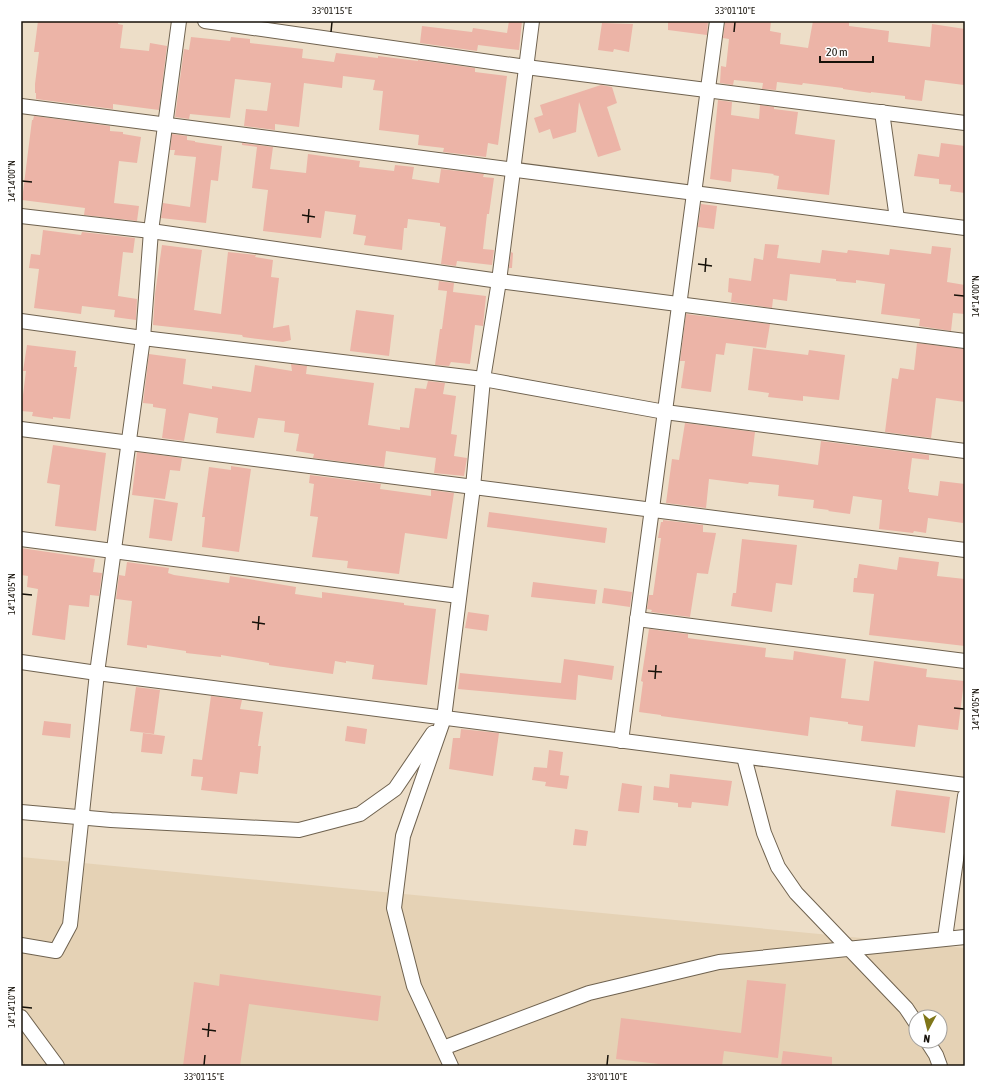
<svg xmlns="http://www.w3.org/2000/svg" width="986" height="1087" font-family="'Asap Condensed',sans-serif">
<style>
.built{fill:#e5d2b5;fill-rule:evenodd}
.building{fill:#ecb4a7}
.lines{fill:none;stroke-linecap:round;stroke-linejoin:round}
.minor-casing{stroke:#6f624f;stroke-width:16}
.minor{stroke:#fff;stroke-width:14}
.ticks{fill:none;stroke:#161109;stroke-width:1.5}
.neatline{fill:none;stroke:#161109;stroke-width:1.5}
.ticks-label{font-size:10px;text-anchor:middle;fill:#161109}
</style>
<rect width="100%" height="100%" fill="#eddec8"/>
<path class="built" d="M21 857 965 948V1066H21ZM916 1017H940V1041H916Z"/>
<g class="building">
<path d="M38 21H118V24L123 25 120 48 149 51 150 43 167 46 159 110 113 104V109L36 99V93H35V84L39 52H34Z"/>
<path d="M509 21H522L519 50 478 45 477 51 420 43 422 26 472 32 473 28 507 33Z"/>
<path d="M668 21H708L707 35 668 30Z"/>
<path d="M725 21H771L770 31 781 33 780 44 808 48 813 21H849V26L889 31 888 42 930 47 932 24 965 29V75L964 85 925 80 922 101 905 99V96L871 92V93L843 89V88L803 83 802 85 777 82 776 90 762 89 763 83 734 80 733 85 720 83 721 66 726 67 729 39 723 38Z"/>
<path d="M602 23 633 24 629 52 614 49 613 52 598 50Z"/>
<path d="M191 37 230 41 231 37 250 39V43L303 49 302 58 334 62 336 53 378 58V56L418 61V60L475 68V72L507 76 498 145 488 143 486 157 443 152 444 148 418 145 419 135 379 130 383 91 373 90 375 80 343 76 342 88 304 83 299 127 275 124V130L244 126 246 109 267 111 271 83 235 79 230 118 190 114 189 119 175 117 184 49 189 50Z"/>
<path d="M601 85 612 87 617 103 607 107 621 150 598 157 579 102 576 132 553 139 550 129 539 133 534 118 543 115 540 105Z"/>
<path d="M718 100 732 102 731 115 759 119 760 105 774 107V109L798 112 795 134 835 140 829 195 777 189 779 176 773 175 774 174 732 169 731 182 710 179Z"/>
<path d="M34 116 110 126V131L123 132V134L141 137 137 163 119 161 114 203 139 206 137 221 84 215 85 208 22 200 32 120H33Z"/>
<path d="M172 134 187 136V140L195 141V142L222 146 218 181 211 180 206 223 161 218 163 203 190 207 196 157 174 155 175 150H170Z"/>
<path d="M242 143 273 147 270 169 306 173 308 154 360 161 359 167 394 171 395 165 414 167 412 179 439 183 441 169 484 174 483 177 494 178 489 214H487L483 249 494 250 492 265 457 261 456 266 441 264 446 227 440 226V223L408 219 407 228H404L402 250 364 245 366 236 353 234 356 215 325 211 321 238 263 231 268 190 252 188 257 147 242 145Z"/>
<path d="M941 143 965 146V193L950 191 951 185 939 184V179L914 176 918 154 939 157Z"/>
<path d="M701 204 717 206 714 229 698 227Z"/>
<path d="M43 230 81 235 82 232 135 238 133 253 123 252 118 296 137 299 136 320 114 317 115 310 82 306 81 314 34 308 39 269 29 268 31 254 40 255Z"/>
<path d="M765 244 779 245 777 258 820 263 822 250 847 253 848 250 889 255 890 249 931 254 932 246 951 248 947 282 965 285V314L953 313 951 331 919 326 920 319 881 314 885 284 856 280V283L836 281V279L790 274 787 301 773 299 772 308 731 302 732 293 728 292 729 278 751 281 754 258 763 260Z"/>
<path d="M162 245 202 250 194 310 221 314 228 252 256 255 255 257 273 260 271 277 279 278 273 328 289 325 291 340 283 342 243 337 242 335 153 325 155 294Z"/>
<path d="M511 252 513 253 512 268H509Z"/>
<path d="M439 281 454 283 453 292 486 296 483 326 475 325 470 364 451 362 449 366 435 365 440 329H442L447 291 438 290Z"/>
<path d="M356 310 394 315 389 356 350 351Z"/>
<path d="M686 314 770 324 766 348 726 343 724 355 716 354 711 392 681 388 685 361H680Z"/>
<path d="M917 343 965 349V402L936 398 931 438 885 432 892 378 898 379 900 368 914 370Z"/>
<path d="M27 345 76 351 74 367H77L70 419 53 417V419L32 416 33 412 21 411 26 371H23Z"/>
<path d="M753 348 808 355 809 350 845 355 839 400 803 396V401L768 397 769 393 748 390Z"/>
<path d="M149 354 186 359 183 384 212 389V386L251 392 255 365 292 371 291 364 307 366 306 374 374 383 368 425 400 430V427L409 428 415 388 426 389 428 381 445 383 443 394 456 396 451 434 457 435 454 456 467 458 464 476 434 473 436 458 386 451 384 467 313 458 314 454 296 451 299 434 284 432 285 421 258 418 254 438 216 433 218 418 189 413 184 441 162 438 166 409 153 407V404L143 403Z"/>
<path d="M685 423 755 432 752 456 791 461 818 465 821 441 929 455V460L912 458 908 489H909V492L938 496 940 481 965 484V514L964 513 963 523 928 518 926 533 914 531 913 533 879 529 882 500 853 496 850 514 828 511 829 510 813 508 814 500 778 496 779 485 749 482 748 484 709 479 706 508 666 503 672 459 679 460Z"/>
<path d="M53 445 106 453 96 531 55 526 60 485 47 483Z"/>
<path d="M137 452 182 458 180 471 170 470 165 499 132 495Z"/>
<path d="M231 466 251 469 239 552 202 547 205 517H202L209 467 231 470Z"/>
<path d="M310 475 381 484 380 489 431 496V490L454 493 447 539 405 533 399 574 347 568 348 561 312 557 318 517 310 516 314 484 309 483Z"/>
<path d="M154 499 178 503 172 541 149 538Z"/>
<path d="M489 512 607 528 605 543 487 527Z"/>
<path d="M663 520 703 525V532L716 533 708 574 697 573 690 617 651 612 652 610 647 609 649 595H653L661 538H658L661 522H663Z"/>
<path d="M742 539 797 545 792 585 776 583 772 612 731 606 733 593H736Z"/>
<path d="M21 548 95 559 93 572 102 573 99 596 90 595 89 607 69 605 65 640 32 635 38 589 27 587 28 576 21 575Z"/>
<path d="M899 557 939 562 937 576 965 579V646L869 635 874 594 853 592 854 578H857L859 564 897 570Z"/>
<path d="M127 562 169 568 168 573 174 575 229 583 230 576 296 587 295 594 322 598V592L404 603V605L436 609 427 685 372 679 374 665 346 661V663L335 661 333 674 269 665V663L221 655V657L186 653V651L147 645V648L127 645 132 601 116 599 119 575 125 576Z"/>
<path d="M533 582 597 590 595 604 531 597Z"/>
<path d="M604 588 632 592 630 607 602 603Z"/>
<path d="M468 612 489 615 487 631 465 628Z"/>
<path d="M649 629 688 634V638L695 639 766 648 765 657 793 660 794 651 846 659 841 698 869 701 874 661 927 669 926 677 964 681 958 730 918 725 915 747 861 741 863 726 848 724V722L810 717 808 736 661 716V715L639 712 643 682 641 681Z"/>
<path d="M564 659 614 666 612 680 578 675 576 700 458 689 460 673 561 683Z"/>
<path d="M136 687 160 690 154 734 130 731Z"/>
<path d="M211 696 242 700 240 709 263 712 258 746H261L258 774 240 772 237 794 201 790 203 777 191 776 193 759 202 760Z"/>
<path d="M44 721 71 724 70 738 42 735Z"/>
<path d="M347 726 367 729 365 744 345 741Z"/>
<path d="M461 729 499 733 493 776 449 769 453 738H460Z"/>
<path d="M143 733 165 736 162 754 141 752Z"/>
<path d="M549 750 563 752 560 775 569 776 567 789 545 786 546 782 532 780 534 767 547 768Z"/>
<path d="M670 774 732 781 728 806 692 802 691 808 678 807V803L653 800 654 786 669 788Z"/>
<path d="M622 783 642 786 639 813 618 811Z"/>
<path d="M896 790 950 797 945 833 891 826Z"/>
<path d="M575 829 588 831 586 846 573 845Z"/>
<path d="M220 974 381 996 378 1021 249 1004 240 1066H183L194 982 219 986Z"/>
<path d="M747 980 786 984 778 1058 724 1051 722 1066H676L616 1059 621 1018 741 1033Z"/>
<path d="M783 1051 832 1057V1066H781Z"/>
</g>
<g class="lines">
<defs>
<g id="minor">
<path d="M205 21 526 67 965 123"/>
<path d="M21 106 965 228"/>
<path d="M882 112 897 219"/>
<path d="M21 216 151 231 499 281 965 341"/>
<path d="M21 321 143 338 483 379 665 412 965 451"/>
<path d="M21 429 965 550"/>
<path d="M21 539 459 596"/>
<path d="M637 619 965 661"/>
<path d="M21 662 97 673 965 785"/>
<path d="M621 741 717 21"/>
<path d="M744 757 764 833 778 867 796 893 906 1008 916 1023"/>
<path d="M21 812 111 820 299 830 360 814 395 789 433 733"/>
<path d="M945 938 965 796"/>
<path d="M21 945 56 951 70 925 97 673 143 338 151 231 179 21"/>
<path d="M21 1017 57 1066"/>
<path d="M927 1041 936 1055 940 1066"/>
<path d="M443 1048 589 993 719 962 965 937"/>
<path d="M451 1066 414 986 394 908 403 836 444 718 473 487 483 379 499 281 532 21"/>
</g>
</defs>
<use href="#minor" class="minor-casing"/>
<use href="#minor" class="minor"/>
</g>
<path class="ticks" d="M331 32 332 22M734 32 735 22M22 181 32 182M302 215 315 217M308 223 309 209M698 264 712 266M705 272 706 258M954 295 964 296M22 594 32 595M252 622 265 624M258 630 259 616M648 671 662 672M655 679 656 665M954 708 964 709M22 1007 32 1008M202 1029 216 1031M208 1037 209 1023M204 1065 205 1055M607 1065 608 1055"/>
<rect width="986" height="1087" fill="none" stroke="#ffffff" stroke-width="44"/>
<g transform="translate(928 1029) rotate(187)"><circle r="19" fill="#ffffff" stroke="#a2a09d"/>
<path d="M0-3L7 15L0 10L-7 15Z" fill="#7f7619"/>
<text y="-6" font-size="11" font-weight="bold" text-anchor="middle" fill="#161109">N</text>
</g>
<path d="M820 56v6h53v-6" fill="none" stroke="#161109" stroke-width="2"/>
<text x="826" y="56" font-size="12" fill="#161109" stroke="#ffffff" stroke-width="3" paint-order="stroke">20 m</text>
<rect x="22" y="22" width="942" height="1043" class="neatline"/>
<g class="ticks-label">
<text x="332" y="14">33°01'15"E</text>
<text x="735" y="14">33°01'10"E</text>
<text transform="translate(11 181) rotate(-90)" y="4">14°14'00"N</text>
<text transform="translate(975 296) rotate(-90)" y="4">14°14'00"N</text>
<text transform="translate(11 594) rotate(-90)" y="4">14°14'05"N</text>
<text transform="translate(975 709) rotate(-90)" y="4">14°14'05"N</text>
<text transform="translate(11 1007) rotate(-90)" y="4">14°14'10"N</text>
<text x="204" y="1080">33°01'15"E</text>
<text x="607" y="1080">33°01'10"E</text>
</g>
</svg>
